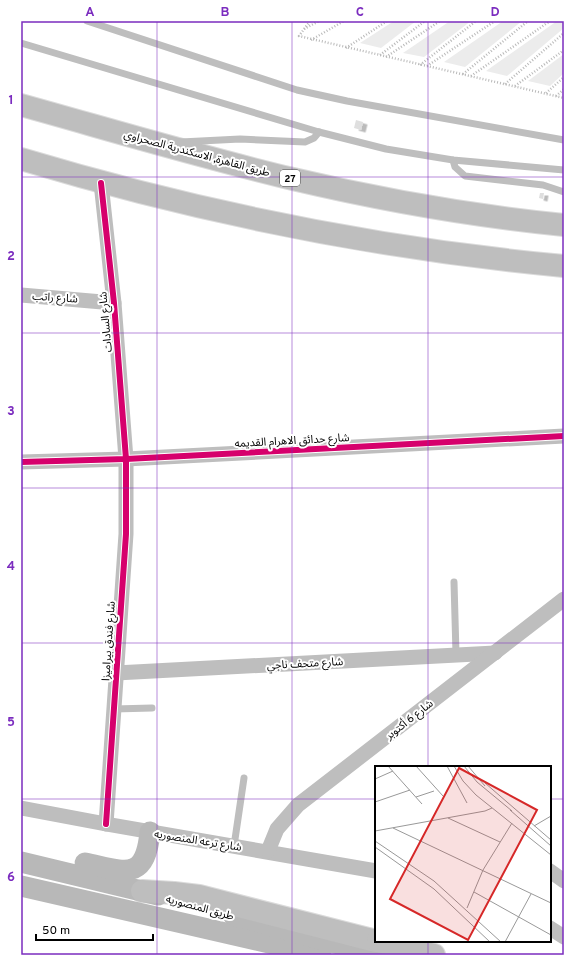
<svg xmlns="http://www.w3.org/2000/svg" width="585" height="976" font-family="Overpass,'Noto Sans Arabic',sans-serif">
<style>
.green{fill:#ececec}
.building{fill:#dfdfdf;filter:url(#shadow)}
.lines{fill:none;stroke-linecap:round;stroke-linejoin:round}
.highway-casing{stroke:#dbdbdb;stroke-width:24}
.path{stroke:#b9b9b9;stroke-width:2.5;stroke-dasharray:1 2;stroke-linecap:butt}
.lane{stroke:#bebebe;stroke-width:7}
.street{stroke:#bebebe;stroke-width:15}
.secondary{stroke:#b8b8b8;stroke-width:21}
.highway{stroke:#bebebe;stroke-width:22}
.cycleway-casing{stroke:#fff;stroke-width:8}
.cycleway{stroke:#d6006c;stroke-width:6}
.grid{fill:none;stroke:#7b2cbf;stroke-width:1;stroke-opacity:0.55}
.labels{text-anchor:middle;stroke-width:4;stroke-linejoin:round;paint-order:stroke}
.shield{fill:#fff;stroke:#4c4c4c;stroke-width:1}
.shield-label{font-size:10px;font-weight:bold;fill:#000}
.street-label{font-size:11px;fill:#000;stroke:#fff}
.inset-road{fill:none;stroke:#999;stroke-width:1}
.view{fill:#d62828;fill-opacity:0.15;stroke:#d62828;stroke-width:2}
.inset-edge{fill:none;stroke:#000;stroke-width:2}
.neatline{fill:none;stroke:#7b2cbf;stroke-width:1.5}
.grid-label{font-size:13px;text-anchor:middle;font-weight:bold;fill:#7b2cbf}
</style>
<defs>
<filter id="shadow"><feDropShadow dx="4.5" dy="2.5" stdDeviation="0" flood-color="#0004"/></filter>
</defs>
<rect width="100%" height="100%" fill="#fff"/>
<g class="green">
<path d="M394 21H416L381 48 360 43Z"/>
<path d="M450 21H471L424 57 403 53Z"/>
<path d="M503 21H522L465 67 444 62Z"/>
<path d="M557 21H564V28L507 76 486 71Z"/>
<path d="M564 54V73L550 86 528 81Z"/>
</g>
<g class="building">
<path d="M356 120 363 122 361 130 354 128Z"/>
<path d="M540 193H544L543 199 539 198Z"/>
</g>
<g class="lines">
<defs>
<g id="highway">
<path d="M21 105C111 130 201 157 293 179 382 200 473 216 564 225"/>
<path d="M21 159C198 212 380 249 564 266"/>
<path d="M142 891 174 893 199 896 376 941"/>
<path d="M378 941 434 955"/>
</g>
</defs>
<use href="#highway" class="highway-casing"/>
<g class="path">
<path d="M310 21 299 36 564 98"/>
<path d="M304 29 319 21"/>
<path d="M311 40 344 21"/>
<path d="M346 48 387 21"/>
<path d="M380 55 425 21"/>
<path d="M386 57 440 21"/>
<path d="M420 65 476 21"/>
<path d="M427 66 495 21"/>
<path d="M463 74 528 21"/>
<path d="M471 76 550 21"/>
<path d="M505 84 564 33"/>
<path d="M515 86 564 50"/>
<path d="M546 93 564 77"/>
<path d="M556 96 564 89"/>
</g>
<g class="lane">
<path d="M87 21 297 90 347 101 564 140"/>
<path d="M21 43 319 132 386 149 453 160 564 170"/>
<path d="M181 142 240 139 305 142 314 138 319 132"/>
<path d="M453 160 455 167 465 176 543 185 564 192"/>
<path d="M454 582 456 654"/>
<path d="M114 709 152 708"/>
<path d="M234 846 244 778"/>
</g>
<g class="street">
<path d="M101 183 114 303 126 459V534L106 824"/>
<path d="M21 295 114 303"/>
<path d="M21 462 126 459 564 436"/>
<path d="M116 673 495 653"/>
<path d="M21 808 106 824 376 871"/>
<path d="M268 851 277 829 298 805 564 599"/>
<path d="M550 871 564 881"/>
<path d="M550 928 564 937"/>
</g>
<g class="secondary">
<path d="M21 862 158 895"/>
<path d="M85 863C124 871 145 883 150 832"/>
<path d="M21 886 321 955"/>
<path d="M233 915 379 955"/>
</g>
<use href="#highway" class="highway"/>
<defs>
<g id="cycleway">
<path d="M101 183 114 303 126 459V534L106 824"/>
<path d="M21 462 126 459 564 436"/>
</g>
</defs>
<use href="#cycleway" class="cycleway-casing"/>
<use href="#cycleway" class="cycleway"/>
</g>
<path class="grid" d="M157 21V955M292 21V955M428 21V767M21 177H564M21 333H564M21 488H564M21 643H564M21 799H376M550 799H564M428 941V955"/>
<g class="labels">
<rect class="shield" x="280" y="170" width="20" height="16" rx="3"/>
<g class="shield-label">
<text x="290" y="182">27</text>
</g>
<g class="street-label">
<text transform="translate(197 153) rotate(15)" y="4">طريق القاهرة, الاسكندرية الصحراوي</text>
<text transform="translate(55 297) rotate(4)" y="4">شارع راتب</text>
<text transform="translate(105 322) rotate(-95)" y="4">شارع السادات</text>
<text transform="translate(292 440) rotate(-3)" y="4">شارع حدائق الاهرام القديمه</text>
<text transform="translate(108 641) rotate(-86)" y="4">شارع فندق بيراميزا</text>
<text transform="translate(305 663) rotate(-3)" y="4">شارع متحف ناجي</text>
<text transform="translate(409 719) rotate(-38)" y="4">شارع 6 أكتوبر</text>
<text transform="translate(198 840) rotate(9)" y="4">شارع ترعه المنصوريه</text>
<text transform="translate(200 907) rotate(15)" y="4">طريق المنصوريه</text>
</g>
</g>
<g transform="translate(375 766)">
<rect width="176" height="176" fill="#fff"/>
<path class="inset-road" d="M13 0 47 38M41 0 68 30M72 0 92 37M79 0 88 15 101 29 176 89M89 0 102 16 137 45M93 0 110 20M0 13 18 5M110 17 176 74M41 31 59 25M0 36 35 24M135 44 176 80M73 52 125 76M159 60 176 50M18 62 176 137M0 65 110 45 117 42M0 75 59 115 126 176M0 81 59 123 115 176M99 126 176 169M92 142 108 104 137 57M130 176 156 128"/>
<path class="view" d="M84 2 162 44 93 174 15 133Z"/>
<rect width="176" height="176" class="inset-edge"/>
</g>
<rect width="585" height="976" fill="none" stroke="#ffffff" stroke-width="44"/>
<path d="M36 934v6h117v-6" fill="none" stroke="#000000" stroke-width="2"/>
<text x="42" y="934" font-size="12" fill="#000000" stroke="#ffffff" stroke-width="3" paint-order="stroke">50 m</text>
<rect x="22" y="22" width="541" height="932" class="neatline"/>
<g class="grid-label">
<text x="90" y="16">A</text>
<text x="225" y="16">B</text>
<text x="360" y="16">C</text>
<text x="495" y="16">D</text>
<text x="11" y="104">1</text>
<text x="11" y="260">2</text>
<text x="11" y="415">3</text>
<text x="11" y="570">4</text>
<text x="11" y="726">5</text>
<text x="11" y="881">6</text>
</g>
</svg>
